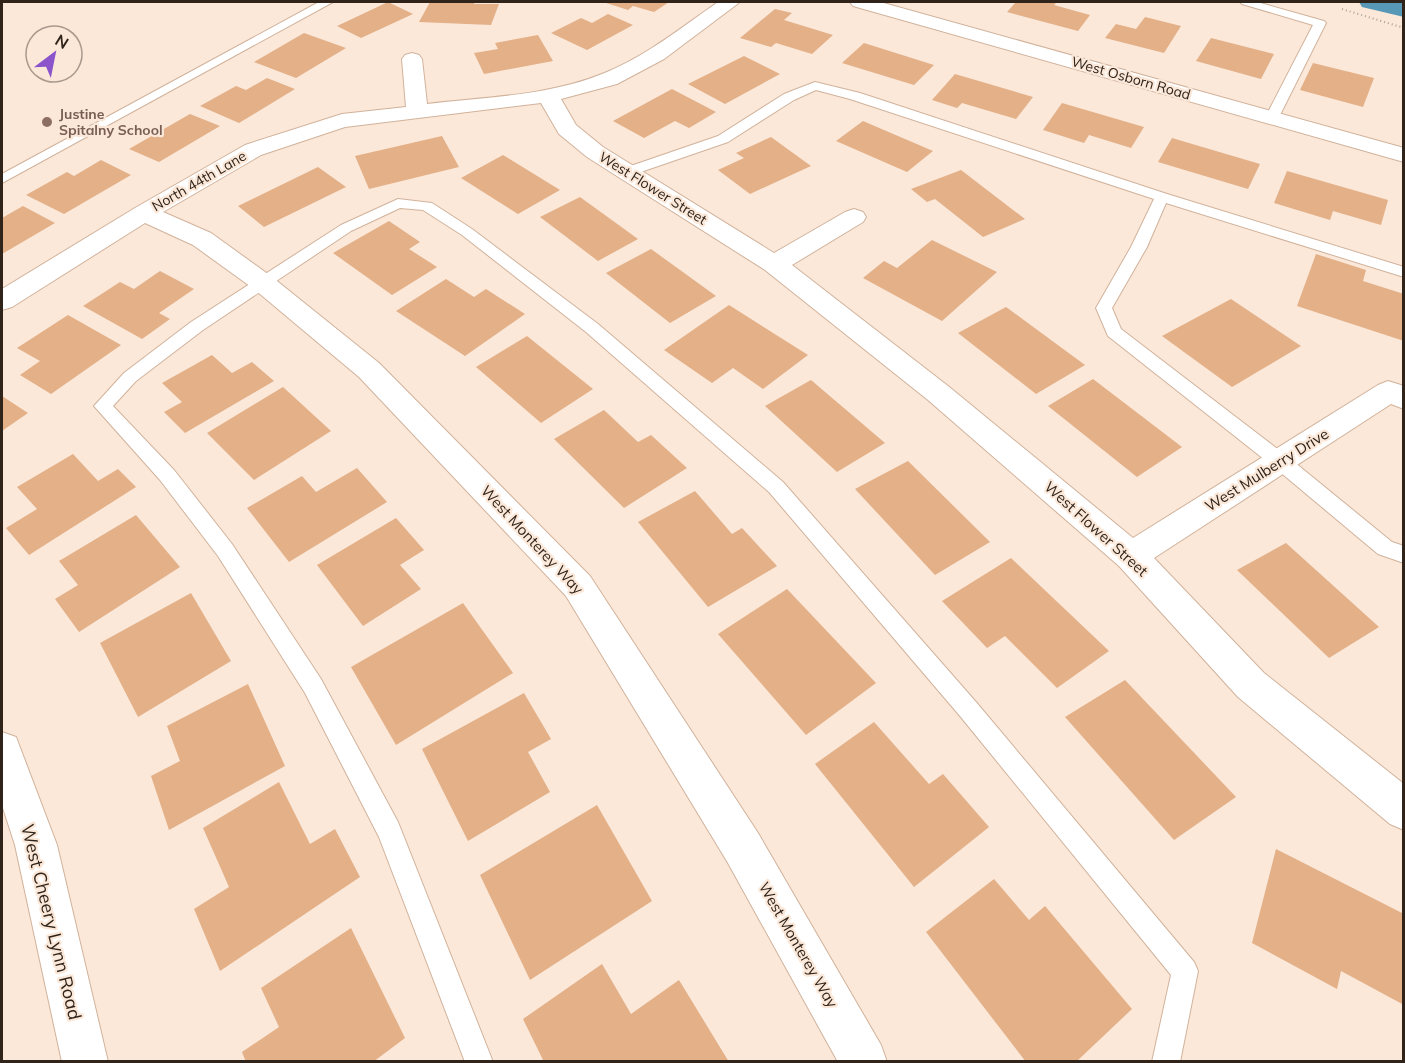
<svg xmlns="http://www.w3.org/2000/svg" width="1405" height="1063" font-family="Mulish,sans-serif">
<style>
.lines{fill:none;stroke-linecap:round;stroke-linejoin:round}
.canal{fill:#5898b7;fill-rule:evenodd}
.building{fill:#e3b088}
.lane-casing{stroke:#d1b29b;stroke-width:2}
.street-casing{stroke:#d1b29b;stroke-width:2}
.secondary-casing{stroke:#d1b29b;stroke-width:2}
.path{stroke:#b0a093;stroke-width:2;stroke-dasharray:1 3;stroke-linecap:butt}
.lane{fill:#fff;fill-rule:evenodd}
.street{fill:#fff;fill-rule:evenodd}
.secondary{fill:#fff;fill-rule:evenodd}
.education-dot{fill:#8d6e63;stroke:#fbe8d9;stroke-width:2}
.labels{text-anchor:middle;stroke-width:4.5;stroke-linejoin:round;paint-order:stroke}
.far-street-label{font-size:14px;fill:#2f231a;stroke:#fbe8d9}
.far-education-label{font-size:14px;font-weight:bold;fill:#785e54;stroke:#fbe8d9;text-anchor:start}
.street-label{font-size:15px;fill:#2f231a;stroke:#fbe8d9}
.near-street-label{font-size:18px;fill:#2f231a;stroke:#fbe8d9}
</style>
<rect width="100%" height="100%" fill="#fbe8d9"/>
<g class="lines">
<path class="canal" d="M1359 2H1404V17L1362 7Z"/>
</g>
<g class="building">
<path d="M388 2 413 14 361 38 337 26Z"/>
<path d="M430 2H475L474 4H499L491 25 419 22Z"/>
<path d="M603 2H669L654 12 633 6 628 10Z"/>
<path d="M1016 2H1057L1054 5 1090 15 1078 31 1007 12Z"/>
<path d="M775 9 792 13 784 20 833 35 812 54 776 43 771 47 740 38Z"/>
<path d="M608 14 633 25 587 50 551 33 581 18 592 23Z"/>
<path d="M1145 17 1181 26 1164 53 1105 38 1116 24 1136 29Z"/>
<path d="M304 33 346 48 296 78 254 62Z"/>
<path d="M538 35 553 61 484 74 474 53 498 49 495 43Z"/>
<path d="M1211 38 1274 54 1261 79 1196 61Z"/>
<path d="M864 43 934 65 914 85 842 63Z"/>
<path d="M744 56 780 74 725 104 688 84Z"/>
<path d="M1313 63 1374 78 1363 107 1300 90Z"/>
<path d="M955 74 1033 97 1016 119 962 103 957 108 932 100Z"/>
<path d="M267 78 295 89 239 123 200 106 236 86 246 90Z"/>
<path d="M672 89 716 112 689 128 675 121 644 138 613 121Z"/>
<path d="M1062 103 1144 127 1131 148 1089 135 1084 143 1043 130Z"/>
<path d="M190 114 220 126 159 162 129 149Z"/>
<path d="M863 121 933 151 907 172 836 141Z"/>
<path d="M442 136 459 167 369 189 355 156Z"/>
<path d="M771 137 811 166 750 194 718 170 744 158 736 153Z"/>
<path d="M1172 138 1260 164 1248 189 1158 162Z"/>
<path d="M503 155 560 190 518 214 461 178Z"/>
<path d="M101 160 131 175 64 214 26 195 67 172 74 176Z"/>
<path d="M318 167 346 187 264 227 238 206Z"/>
<path d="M961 170 1025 219 983 237 935 199 927 202 911 189Z"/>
<path d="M1287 171 1388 200 1381 225 1333 211 1330 220 1274 203Z"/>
<path d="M580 197 638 239 598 261 540 217Z"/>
<path d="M23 206 55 223 2 254V218Z"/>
<path d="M389 221 420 242 409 249 437 267 392 295 333 253Z"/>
<path d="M932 240 997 272 942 321 863 278 884 261 897 268Z"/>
<path d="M651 249 716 296 670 323 606 273Z"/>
<path d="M1316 254 1366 270 1363 281 1404 294V341L1297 306Z"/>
<path d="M160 271 194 289 159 313 170 319 142 339 83 306 120 282 134 289Z"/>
<path d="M446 279 474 297 486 289 525 314 465 356 396 311Z"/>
<path d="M1231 299 1301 346 1232 387 1162 336Z"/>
<path d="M729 305 808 355 763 389 733 368 712 383 664 350Z"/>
<path d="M1006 307 1085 365 1036 394 958 333Z"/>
<path d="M68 315 121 345 51 394 20 375 40 361 17 348Z"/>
<path d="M527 336 593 389 541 423 476 367Z"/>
<path d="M212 355 232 373 252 362 274 381 185 433 164 412 182 402 162 383Z"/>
<path d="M1093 379 1182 447 1137 477 1048 406Z"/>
<path d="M811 380 885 443 837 472 765 406Z"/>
<path d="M283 387 331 431 254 480 207 433Z"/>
<path d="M2 396 28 413 2 431Z"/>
<path d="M604 410 638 442 651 435 687 468 624 508 554 439Z"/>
<path d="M73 454 98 481 118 469 136 487 29 555 6 528 37 509 17 487Z"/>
<path d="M908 461 990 542 935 575 855 489Z"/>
<path d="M357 468 387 502 289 562 247 508 302 476 316 492Z"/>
<path d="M695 491 732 534 742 528 777 566 708 607 638 522Z"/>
<path d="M136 515 180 567 79 632 55 599 78 585 59 561Z"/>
<path d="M396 518 424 550 400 565 421 589 363 626 317 565Z"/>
<path d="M1286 543 1379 627 1329 658 1237 570Z"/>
<path d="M1011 558 1109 651 1057 688 1005 636 987 648 942 601Z"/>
<path d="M787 589 876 683 806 735 718 634Z"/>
<path d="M191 593 231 661 138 717 100 643Z"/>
<path d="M463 603 513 673 396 745 351 667Z"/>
<path d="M1125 680 1236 797 1174 840 1065 717Z"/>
<path d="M248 684 285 766 169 830 151 776 180 761 167 726Z"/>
<path d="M524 693 551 739 528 752 550 792 468 841 422 749Z"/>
<path d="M874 722 929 784 943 774 989 827 914 887 815 764Z"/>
<path d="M279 782 310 844 335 829 360 877 220 971 194 909 229 887 203 828Z"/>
<path d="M597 805 652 901 530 980 480 875Z"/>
<path d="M1276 849 1404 914V1005L1341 971 1337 989 1252 943Z"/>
<path d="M994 879 1029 920 1045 906 1132 1009 1076 1062H1026L926 932Z"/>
<path d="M351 928 405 1038 373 1062H246L242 1052 279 1027 261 988Z"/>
<path d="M602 964 631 1014 679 980 729 1062H544L523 1019Z"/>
</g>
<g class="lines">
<defs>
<g id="lane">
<path d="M319 2H333L2 183V174Z"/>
<path d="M1240 2H1257L1324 21 1326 23 1277 121 1272 122 1265 118 1313 25 1242 4Z"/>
<path d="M815 82 860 93 1167 194 1404 267V277L1166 203 1147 247 1112 308 1121 329 1288 457 1392 542 1404 546V563L1378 554 1274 467 1108 336 1096 308 1131 247 1154 199 850 99 816 90 794 100 728 142 632 175 627 176 620 172 622 169 718 136 784 94Z"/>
<path d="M398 199 432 203 472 229 598 324 783 482 976 702 1194 962 1198 971 1180 1062H1152L1171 975 960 716 769 492 586 332 462 235 423 210 400 208 351 231 203 330 136 381 113 406 174 470 232 544 321 679 398 822 493 1062H465L379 837 305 693 218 556 160 480 94 406 124 373 191 322 341 225Z"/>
</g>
<g id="street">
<path d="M718 2H740L664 59 617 84 561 99 576 125 603 147 774 253 845 212 854 209 863 212 866 217 863 222 792 265 948 386 1133 538 1378 385 1388 381 1404 386V409L1391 404 1154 558 1264 673 1404 784V830L1390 824 1238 697 1119 566 928 400 765 270 587 157 559 134 541 103 345 127 261 155 163 212 211 233 272 277 379 363 590 576 758 833 881 1045 887 1062H838L728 863 566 596 359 377 254 289 193 245 145 223 12 307 2 310V289L135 208 245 145 342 114 406 107 402 59 405 55 412 53 419 55 422 59 427 104C485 97 548 96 602 74 645 57 681 28 718 2Z"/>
<path d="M2 732 16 737 57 845 108 1062H62L15 845 2 805Z"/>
</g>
<path id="secondary" d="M850 2H880L1404 148V162L853 6Z"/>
</defs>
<use href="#lane" class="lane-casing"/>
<use href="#street" class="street-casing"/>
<use href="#secondary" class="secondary-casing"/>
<path class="path" d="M1342 9 1404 28"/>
<use href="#lane" class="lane"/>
<use href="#street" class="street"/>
<use href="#secondary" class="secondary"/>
</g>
<circle class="education-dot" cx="47" cy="122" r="6"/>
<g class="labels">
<g class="far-street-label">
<text transform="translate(1131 78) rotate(16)" y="5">West Osborn Road</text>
<text transform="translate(199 181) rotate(-30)" y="5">North 44th Lane</text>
<text transform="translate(653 188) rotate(32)" y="5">West Flower Street</text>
</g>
<g class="far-education-label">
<text x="59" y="119">Justine<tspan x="59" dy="16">Spitalny School</tspan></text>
</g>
<g class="street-label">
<text transform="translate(1267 470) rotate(-32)" y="5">West Mulberry Drive</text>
<text transform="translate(1096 529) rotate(42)" y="5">West Flower Street</text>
<text transform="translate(532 540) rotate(47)" y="5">West Monterey Way</text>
<text transform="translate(798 945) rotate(60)" y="5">West Monterey Way</text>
</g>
<g class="near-street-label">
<text transform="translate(51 922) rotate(76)" y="6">West Cheery Lynn Road</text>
</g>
</g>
<rect width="1405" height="1063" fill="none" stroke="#2f231a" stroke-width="6"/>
<g transform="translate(54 54) rotate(32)"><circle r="28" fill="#fbe8d9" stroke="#a9998d" stroke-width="1.5"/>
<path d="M0-4.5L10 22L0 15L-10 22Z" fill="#8c54cb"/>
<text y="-9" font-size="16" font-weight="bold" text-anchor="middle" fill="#2f231a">N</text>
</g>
</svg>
